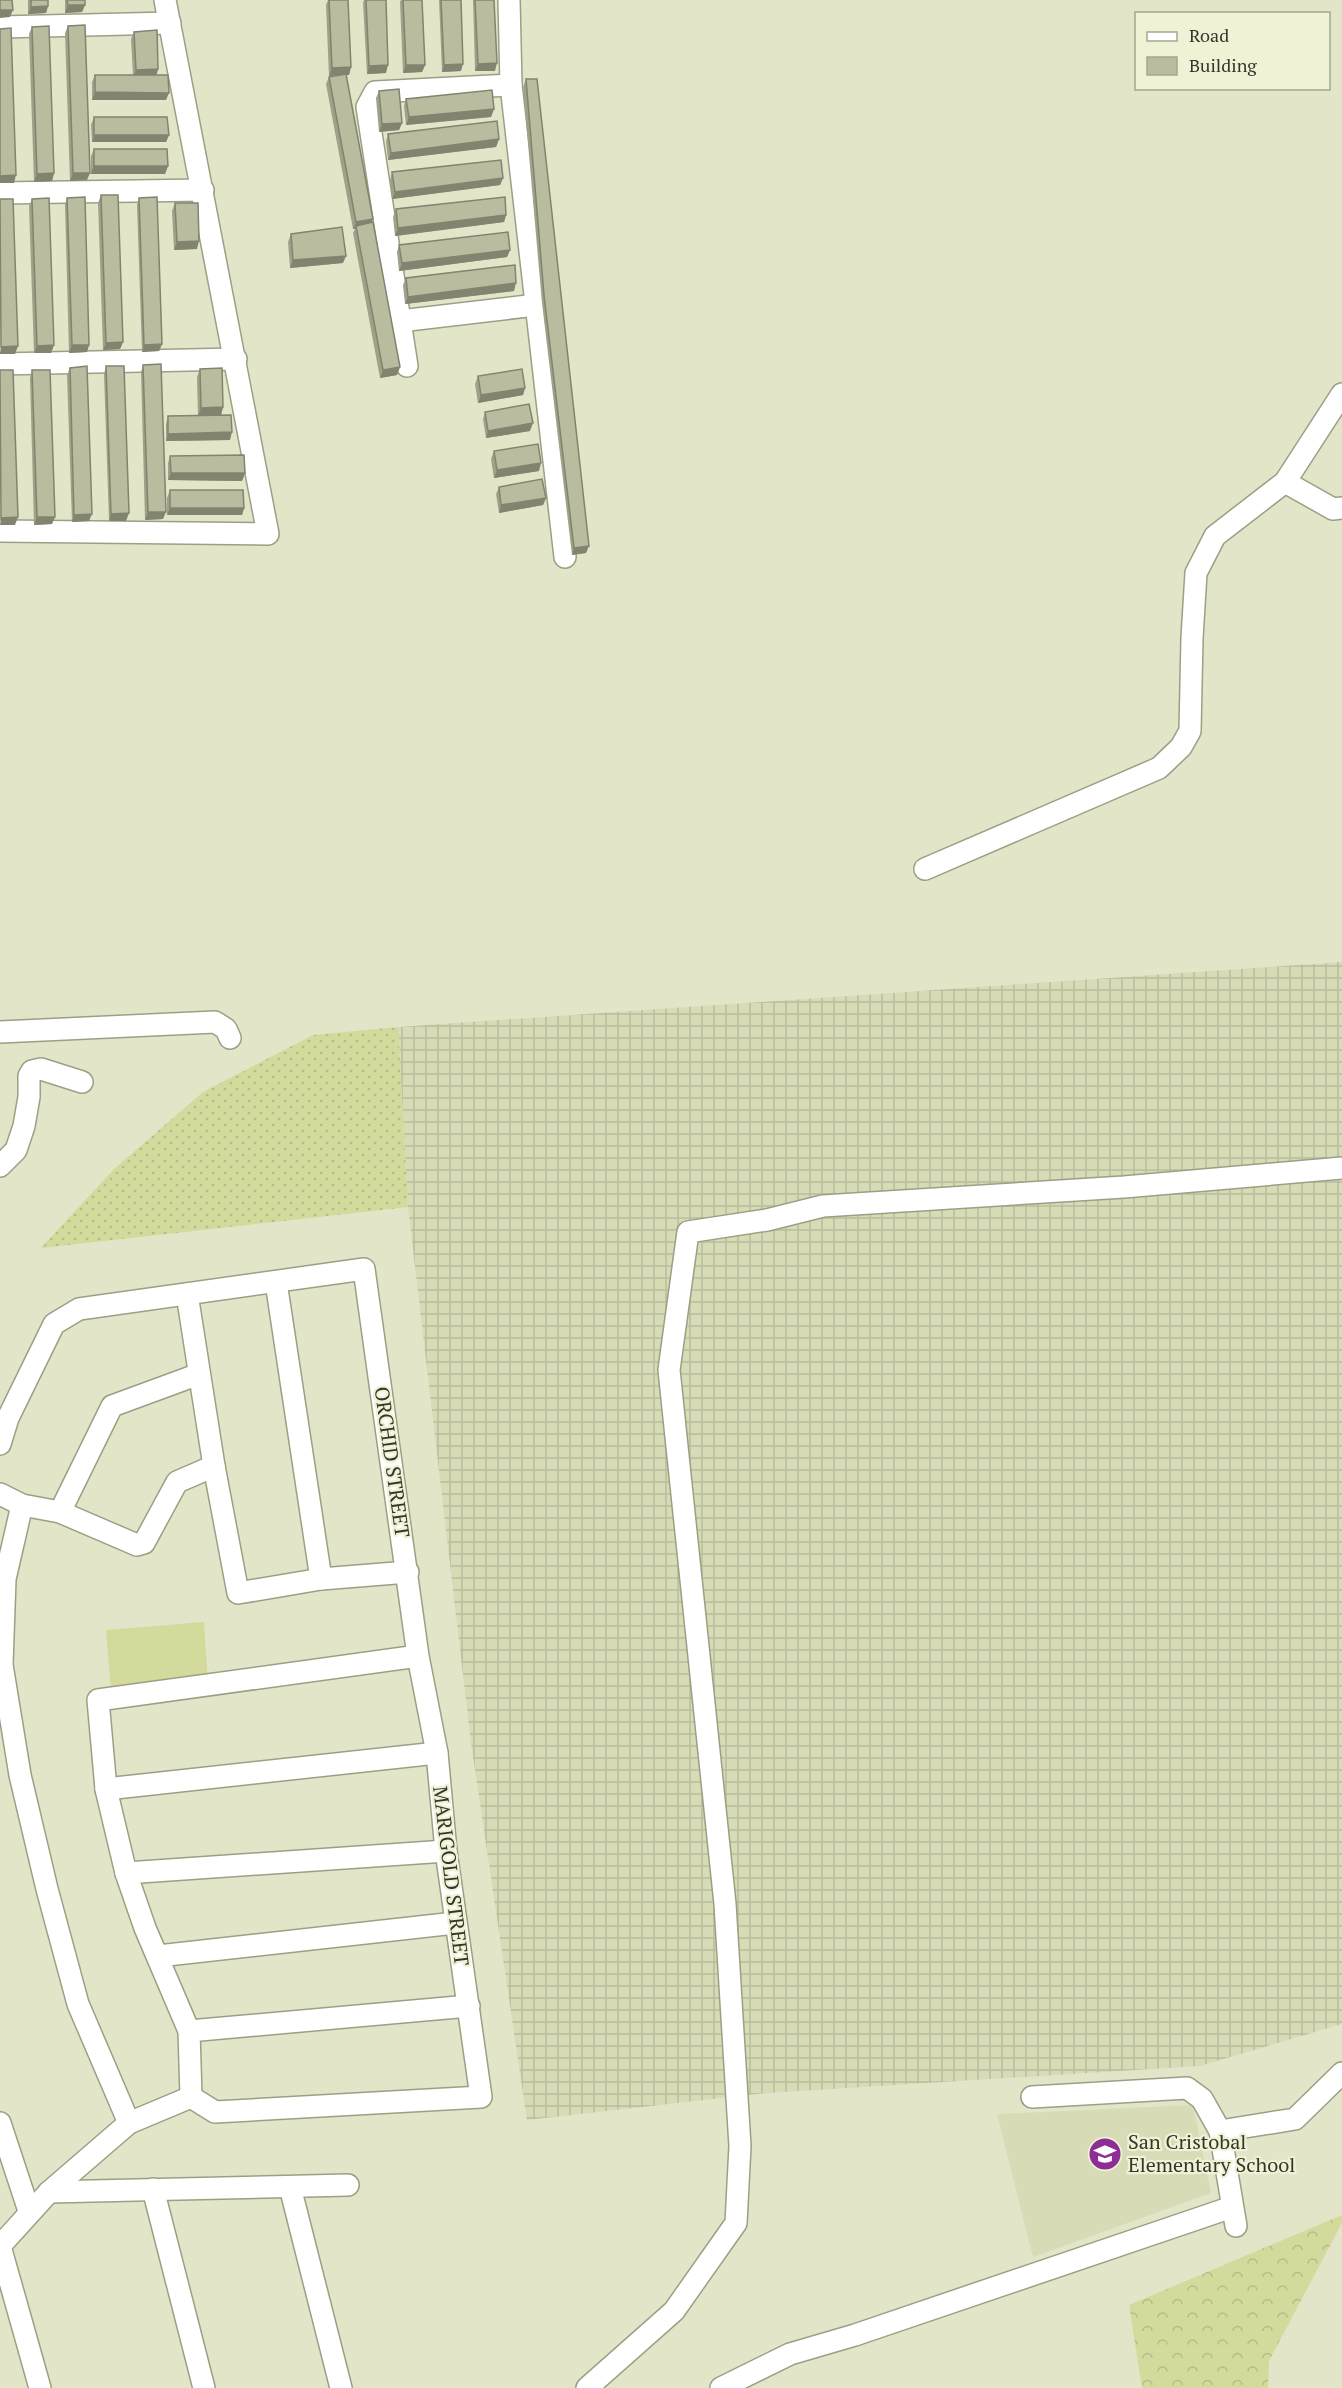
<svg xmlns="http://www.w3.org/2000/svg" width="1342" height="2388" font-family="'PT Serif',serif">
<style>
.built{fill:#d7dbb6}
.industrial{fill:url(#industrial-grid)}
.grass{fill:url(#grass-dots)}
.forest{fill:url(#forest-crowns)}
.pitch{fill:#d4d99c}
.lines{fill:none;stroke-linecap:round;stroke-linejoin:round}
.minor-casing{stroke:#9d9f84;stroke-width:24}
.minor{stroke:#fff;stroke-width:21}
.wall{fill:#9fa289}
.shaded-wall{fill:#82846f}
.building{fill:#b9bc9f;stroke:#82846f;stroke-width:1.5}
.labels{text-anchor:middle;stroke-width:4.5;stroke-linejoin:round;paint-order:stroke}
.street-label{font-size:20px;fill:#35362b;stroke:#f0f2d5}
.poi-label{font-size:20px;fill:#35362b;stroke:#f0f2d5;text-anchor:start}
</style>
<defs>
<pattern id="industrial-grid" width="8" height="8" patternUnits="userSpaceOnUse" patternTransform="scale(1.5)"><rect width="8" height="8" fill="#d7dbb6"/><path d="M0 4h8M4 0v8" fill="none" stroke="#b9bd9d"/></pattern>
<pattern id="grass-dots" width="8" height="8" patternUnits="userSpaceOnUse" patternTransform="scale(1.5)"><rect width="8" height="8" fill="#d4d99c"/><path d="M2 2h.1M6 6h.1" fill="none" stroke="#b7bb87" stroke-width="1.8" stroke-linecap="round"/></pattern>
<pattern id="forest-crowns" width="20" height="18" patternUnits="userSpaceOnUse" patternTransform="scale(1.5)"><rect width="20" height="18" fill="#d4d99c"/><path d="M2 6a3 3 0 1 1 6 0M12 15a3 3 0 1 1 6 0" fill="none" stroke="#b7bb87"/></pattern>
</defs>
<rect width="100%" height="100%" fill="#e2e5c8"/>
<path class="built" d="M1193 2105 1211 2193 1033 2257 997 2114Z"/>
<path class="industrial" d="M1342 962V2024L1200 2066 767 2093 527 2120 471 1743 408 1207 398 1027Z"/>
<path class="grass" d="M398 1027 408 1207 41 1248 114 1169 203 1092 313 1035Z"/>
<path class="forest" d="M1342 2215V2223L1269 2361 1268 2388H1142L1129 2305Z"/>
<path class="pitch" d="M204 1622 208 1682 111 1690 106 1630Z"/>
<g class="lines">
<defs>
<g id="minor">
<path d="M509 0 511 85 565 557"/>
<path d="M0 27 170 23"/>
<path d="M0 193 203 190"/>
<path d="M400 321 536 305"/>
<path d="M0 364 236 359"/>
<path d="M407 366 367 107 375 92 511 85"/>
<path d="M1285 482 1333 509 1342 508"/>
<path d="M0 531 268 534 165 0"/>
<path d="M925 869 1159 768 1181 747 1190 731 1192 638 1196 573 1215 536 1285 482 1342 394"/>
<path d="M0 1032 215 1022 226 1029 230 1038"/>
<path d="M0 1166 16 1150 24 1126 29 1097V1076L32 1071 41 1069 82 1082"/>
<path d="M276 1282 321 1579"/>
<path d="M187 1294 214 1466 238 1593 321 1579 408 1572"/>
<path d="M0 1444 8 1418 54 1324 79 1309 364 1269 418 1656 437 1753 446 1851 481 2097 215 2112 191 2097 189 2031 145 1928 126 1873 106 1789 98 1700 418 1656"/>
<path d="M0 1494 22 1505 60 1512 137 1545 144 1543 177 1482 214 1466"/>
<path d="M22 1505 5 1579 2 1665 20 1775 47 1889 78 2004 129 2123"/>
<path d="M60 1512 112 1406 199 1374"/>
<path d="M106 1789 437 1753"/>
<path d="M126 1873 446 1851"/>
<path d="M158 1956 455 1923"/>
<path d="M189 2031 469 2006"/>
<path d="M1032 2097 1187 2088 1202 2099 1220 2131 1236 2226"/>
<path d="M0 2123 29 2211"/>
<path d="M1220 2131 1295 2119 1342 2073"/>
<path d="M290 2187 341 2388"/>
<path d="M153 2189 204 2388"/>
<path d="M49 2192 348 2185"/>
<path d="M40 2388 0 2246 49 2192 129 2123 191 2097"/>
<path d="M587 2388 674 2311 736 2223 740 2146 725 1904 669 1370 688 1232 767 1220 823 1206 1124 1187 1342 1168"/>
<path d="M721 2388 790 2354 855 2335 1232 2207"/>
</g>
</defs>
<use href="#minor" class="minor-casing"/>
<use href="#minor" class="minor"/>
</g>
<g class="wall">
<path d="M28 0H48V6L46 13 28 14Z"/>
<path d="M65 0H85V5L82 12 65 13Z"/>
<path d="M328 0H348L351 67 349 75H346L373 219 371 223 400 367 397 375 380 378 353 233 355 229H353L326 84 329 77 338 75 329 76 326 5Z"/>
<path d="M364 0H386V73L367 74 363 3Z"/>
<path d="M401 0H422L425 65 422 72 403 73 400 2Z"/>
<path d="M439 0H461V71L442 72Z"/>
<path d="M473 0H494L495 71H475Z"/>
<path d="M68 26 87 180 70 181 65 33Z"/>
<path d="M32 27 54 173 52 181 34 182 29 34Z"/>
<path d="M134 32 158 69 156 75 166 100H92V82L95 75H133L131 39Z"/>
<path d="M526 79 586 553 572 555 542 303 523 87Z"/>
<path d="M379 91 402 123 399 130 379 132 376 98Z"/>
<path d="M406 99 494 109 491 117 406 125 404 106Z"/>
<path d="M94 117 169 135 166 142H92L91 125Z"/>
<path d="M388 134 499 139 496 147 388 160 386 141Z"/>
<path d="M94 149 168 166 165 174H91V156Z"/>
<path d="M392 172 503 178 500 185 392 199 390 180Z"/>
<path d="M101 195 123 342 120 349 103 350 98 203Z"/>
<path d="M67 198 89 345 87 352 69 353 65 205Z"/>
<path d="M139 198 162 344 159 351 142 352 137 205Z"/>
<path d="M32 199 54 345 51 353H34L29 206Z"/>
<path d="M175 203 197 249 174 250 172 211Z"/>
<path d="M396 209 506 215 504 222 395 236 393 217Z"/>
<path d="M291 234 343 263 290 268 288 242Z"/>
<path d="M399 245 510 250 507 257 399 271 397 252Z"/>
<path d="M406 278 514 291 405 304 403 285Z"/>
<path d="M143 365 163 519 145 520 141 372Z"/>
<path d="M106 366 126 521H109L104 374Z"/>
<path d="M70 368 89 521 72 522 67 375Z"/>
<path d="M200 369 223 407 221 415 198 416 197 377Z"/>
<path d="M32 370 52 524 34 525 30 378Z"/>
<path d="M478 376 525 388 523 395 478 403 475 384Z"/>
<path d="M485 412 530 431 486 438 483 419Z"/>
<path d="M168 416 230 440 166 441V424Z"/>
<path d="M494 451 539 471 494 478 491 459Z"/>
<path d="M170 456 245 473 242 481 168 480V463Z"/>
<path d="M499 487 546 498 543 505 499 513 496 494Z"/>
<path d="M170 490 244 508 242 515H167V498Z"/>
</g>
<g class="shaded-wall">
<path d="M68 5H85L82 12 65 13Z"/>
<path d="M48 6 46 13 28 14 31 7Z"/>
<path d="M0 10H13L10 17 0 18Z"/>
<path d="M497 63 495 71H475L478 64Z"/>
<path d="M463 64 461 71 442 72 444 65Z"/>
<path d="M388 65 386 73 367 74 369 66Z"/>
<path d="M406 65H425L422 72 403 73Z"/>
<path d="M351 67 349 75 329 76 332 68Z"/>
<path d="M158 69 156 77 133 78 136 70Z"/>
<path d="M95 92 169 93 166 100H92Z"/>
<path d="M494 109 491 117 406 125 409 117Z"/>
<path d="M402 123 399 130 379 132 382 124Z"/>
<path d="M94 135H169L166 142H92Z"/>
<path d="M499 139 496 147 388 160 391 153Z"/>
<path d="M94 166H168L165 174H91Z"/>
<path d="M54 173 52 181 34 182 37 174Z"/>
<path d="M73 173H90L87 180 70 181Z"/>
<path d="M16 175 14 183H0V176Z"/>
<path d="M503 178 500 185 392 199 395 192Z"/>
<path d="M506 215 504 222 395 236 398 228Z"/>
<path d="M373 219 370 226H356L355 229H353L356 222Z"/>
<path d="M199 241 197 249 174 250 177 242Z"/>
<path d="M510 250 507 257 399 271 402 263Z"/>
<path d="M346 256 343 263 290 268 293 260Z"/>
<path d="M516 283 514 291 405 304 408 297Z"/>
<path d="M123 342 120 349 103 350 106 343Z"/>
<path d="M162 344 159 351 142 352 144 345Z"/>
<path d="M54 345 51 353H34L37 346Z"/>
<path d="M72 345H89L87 352 69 353Z"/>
<path d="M18 346 15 354H0L1 347Z"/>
<path d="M400 367 397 375 380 378 383 370Z"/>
<path d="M525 388 523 395 478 403 481 395Z"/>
<path d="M223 407 221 415 198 416 201 408Z"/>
<path d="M533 423 530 431 486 438 488 431Z"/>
<path d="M232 432 230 440 166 441 168 434Z"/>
<path d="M541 463 539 471 494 478 497 470Z"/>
<path d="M171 473H245L242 481 168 480Z"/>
<path d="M546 498 543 505 499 513 501 505Z"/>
<path d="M170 508H244L242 515H167Z"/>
<path d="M148 512H166L163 519 145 520Z"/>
<path d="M129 513 126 521H109L111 514Z"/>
<path d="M92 514 89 521 72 522 74 515Z"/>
<path d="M18 517 15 525H0L1 518Z"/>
<path d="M37 517H55L52 524 34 525Z"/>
<path d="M589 546 586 553 572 555 574 548Z"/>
</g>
<g class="building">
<path d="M0 0H12L13 10H0Z"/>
<path d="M31 0H48V6L31 7Z"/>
<path d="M67 0H85V5H68Z"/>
<path d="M329 0H348L351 67 332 68Z"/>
<path d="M366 0H386L388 65 369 66Z"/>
<path d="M403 0H422L425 65H406Z"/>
<path d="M441 0H461L463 64 444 65Z"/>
<path d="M475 0H494L497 63 478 64Z"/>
<path d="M85 25 90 173H73L68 26Z"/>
<path d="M49 26 54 173 37 174 32 27Z"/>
<path d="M11 28 16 175 0 176V29Z"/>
<path d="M157 30 158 69 136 70 134 32Z"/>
<path d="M346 74 373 219 356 222 329 77Z"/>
<path d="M95 75H168L169 93 95 92Z"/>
<path d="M526 79H537L589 546 574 548 544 295Z"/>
<path d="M399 89 402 123 382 124 379 91Z"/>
<path d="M492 90 494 109 409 117 406 99Z"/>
<path d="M94 117H167L169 135H94Z"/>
<path d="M497 121 499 139 391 153 388 134Z"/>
<path d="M94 149H167L168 166H94Z"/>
<path d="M501 160 503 178 395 192 392 172Z"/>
<path d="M101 195H118L123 342 106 343Z"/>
<path d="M85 197 89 345H72L67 198Z"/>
<path d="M157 197 162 344 144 345 139 198Z"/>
<path d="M505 197 506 215 398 228 396 209Z"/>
<path d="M49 198 54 345 37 346 32 199Z"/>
<path d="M0 199H13L18 346 1 347Z"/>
<path d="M175 203H198L199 241 177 242Z"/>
<path d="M373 222 400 367 383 370 356 226Z"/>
<path d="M342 227 346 256 293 260 291 234Z"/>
<path d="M508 232 510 250 402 263 399 245Z"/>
<path d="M515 265 516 283 408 297 406 278Z"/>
<path d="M161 364 166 512H148L143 365Z"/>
<path d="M87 366 92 514 74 515 70 368Z"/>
<path d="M106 366H124L129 513 111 514Z"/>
<path d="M222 368 223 407 201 408 200 369Z"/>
<path d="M522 369 525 388 481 395 478 376Z"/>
<path d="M0 370H13L18 517 1 518Z"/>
<path d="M32 370H50L55 517H37Z"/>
<path d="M529 404 533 423 488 431 485 412Z"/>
<path d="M231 415 232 432 168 434V416Z"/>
<path d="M538 444 541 463 497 470 494 451Z"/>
<path d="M244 455 245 473H171L170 456Z"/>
<path d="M542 479 546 498 501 505 499 487Z"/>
<path d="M170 490H243L244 508H170Z"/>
</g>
<defs>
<symbol id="school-disc" viewBox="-11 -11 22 22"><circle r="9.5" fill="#8e2d96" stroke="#f0f2d5"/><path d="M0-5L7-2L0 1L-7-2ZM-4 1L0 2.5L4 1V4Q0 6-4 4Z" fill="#fff"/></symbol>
</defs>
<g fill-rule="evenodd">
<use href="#school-disc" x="1086" y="2135" width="38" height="38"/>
</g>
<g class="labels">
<g class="street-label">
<text transform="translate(392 1462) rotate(82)" y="7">ORCHID STREET</text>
<text transform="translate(451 1876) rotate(83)" y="7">MARIGOLD STREET</text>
</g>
<g class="poi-label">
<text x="1128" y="2149">San Cristobal<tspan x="1128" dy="23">Elementary School</tspan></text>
</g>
</g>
<rect x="1135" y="12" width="195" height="78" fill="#f0f2d5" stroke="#a5a791" stroke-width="1.5"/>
<rect x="1147" y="32" width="30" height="9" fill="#ffffff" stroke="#a5a791" stroke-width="1.5"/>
<text x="1189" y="42" font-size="18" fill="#35362b">Road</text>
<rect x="1147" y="57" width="30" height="18" fill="#b9bc9f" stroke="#a5a791" stroke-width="1.5"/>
<text x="1189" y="72" font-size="18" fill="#35362b">Building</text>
</svg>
